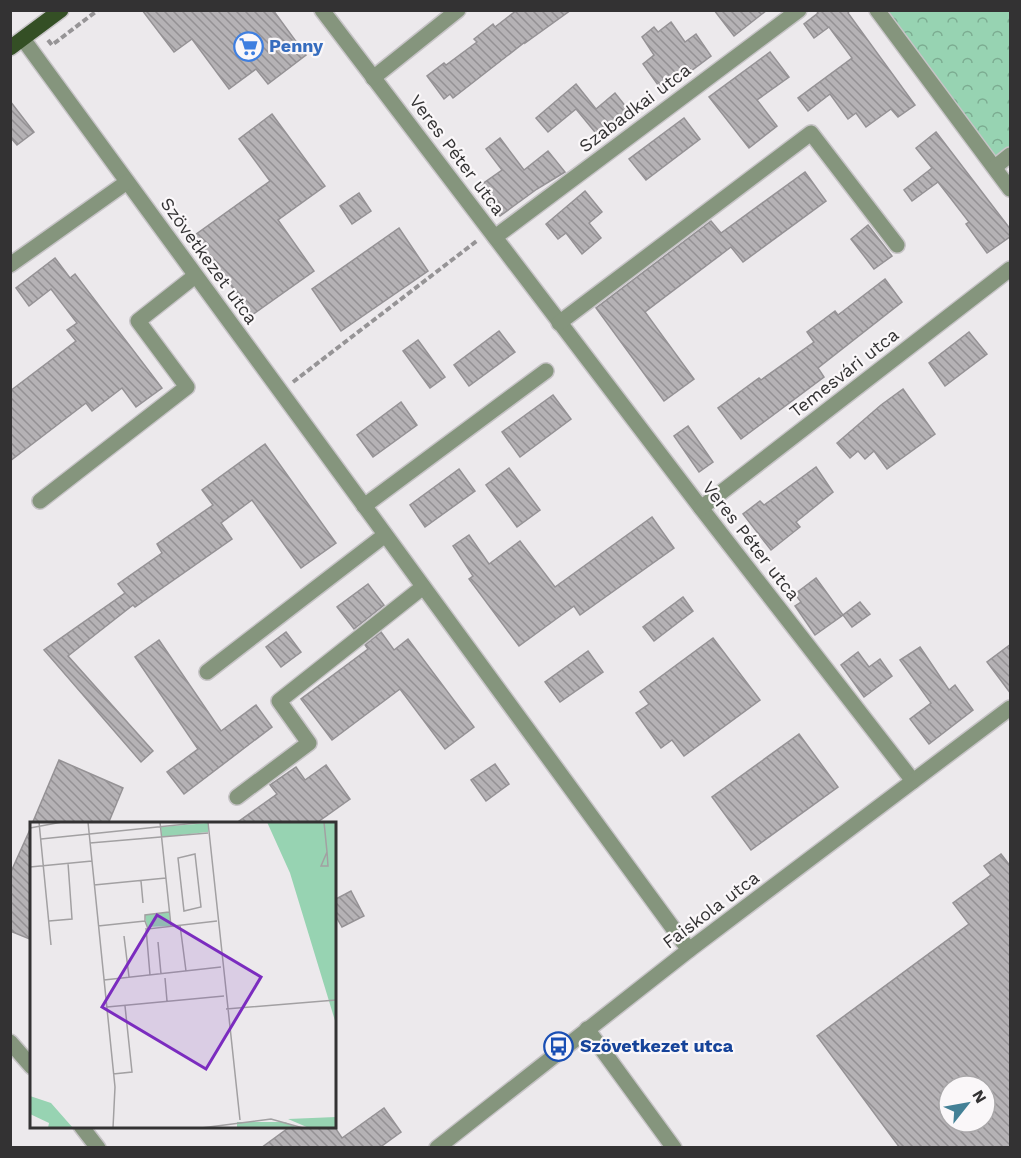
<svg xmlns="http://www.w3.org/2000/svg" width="1021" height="1158" font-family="'Work Sans',sans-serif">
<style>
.park{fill:url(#park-crowns)}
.building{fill:url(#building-back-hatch);stroke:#959295;stroke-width:1.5;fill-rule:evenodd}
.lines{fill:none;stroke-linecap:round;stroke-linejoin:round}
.minor-casing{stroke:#c7c4c7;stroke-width:18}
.major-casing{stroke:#c7c4c7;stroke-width:18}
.path{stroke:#969496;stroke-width:4;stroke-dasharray:6 3;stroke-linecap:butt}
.minor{stroke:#85957d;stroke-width:15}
.major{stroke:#344f25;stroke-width:15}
.labels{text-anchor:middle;stroke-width:4.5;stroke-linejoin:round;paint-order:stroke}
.shop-label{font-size:18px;font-weight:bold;fill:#366cbe;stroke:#faf7f9;text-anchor:start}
.street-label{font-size:18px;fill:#333233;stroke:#faf7f9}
.transit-label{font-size:18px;font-weight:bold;fill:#164399;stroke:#faf7f9;text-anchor:start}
.inset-road{fill:none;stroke:#a2a0a2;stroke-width:1.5}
.view{fill:#7b2cbf;fill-opacity:0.15;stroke:#7b2cbf;stroke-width:3}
.inset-edge{fill:none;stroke:#333233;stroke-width:3}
</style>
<defs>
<pattern id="park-crowns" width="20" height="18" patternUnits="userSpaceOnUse" patternTransform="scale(1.5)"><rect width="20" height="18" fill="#97d3b2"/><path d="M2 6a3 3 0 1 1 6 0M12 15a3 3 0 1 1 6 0" fill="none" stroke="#7cac91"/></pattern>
<pattern id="building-back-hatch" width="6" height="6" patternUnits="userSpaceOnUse" patternTransform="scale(1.5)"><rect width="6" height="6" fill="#b5b2b5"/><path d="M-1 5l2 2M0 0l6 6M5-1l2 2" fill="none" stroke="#949194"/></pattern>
</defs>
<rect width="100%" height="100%" fill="#ece9ec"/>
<path class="park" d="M885 11H1010V155L995 167Z"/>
<g class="building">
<path d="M142 10H273L306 55 268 84 256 69 229 89 192 39 174 52Z"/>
<path d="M517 10H571L525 43V42L453 98 450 94 444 99 427 76 444 63 446 65 477 42 474 39 493 24 495 27Z"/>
<path d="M714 10H767L734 36Z"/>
<path d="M816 10H850L848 13 915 105 898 117 891 109 866 127 856 113 848 119 830 94 808 111 798 98 852 58 829 27 814 38 804 24 818 13Z"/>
<path d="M671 22 685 42 696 34 711 56 663 92 643 64 654 55 642 37 654 27 658 32Z"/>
<path d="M770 52 789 77 757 100 777 126 749 148 709 97Z"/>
<path d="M576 84 596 109 615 93 631 113 599 137 576 109 548 132 536 118Z"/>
<path d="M10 101 34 132 17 145 10 137Z"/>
<path d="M272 114 325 186 278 220 314 271 252 315 195 235 270 181 239 139Z"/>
<path d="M684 118 700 139 646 180 629 159Z"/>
<path d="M936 132 1011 230V236L987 253 966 224 969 222 938 182 912 201 904 190 932 168 916 148Z"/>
<path d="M500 138 524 170 548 151 565 172 537 189 500 216 478 187 502 170 486 149Z"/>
<path d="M805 172 826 201 743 262 731 247 645 312 694 379 664 401 596 308 711 221 721 233Z"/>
<path d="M585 191 602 212 589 223 601 238 582 254 566 233 558 239 546 224Z"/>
<path d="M359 193 371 211 352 224 340 206Z"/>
<path d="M868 225 892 256 874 269 851 239Z"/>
<path d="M399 228 428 271 341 331 312 289Z"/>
<path d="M55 258 70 278 75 274 162 388 136 407 122 388 92 411 86 403 10 461V391L76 341 67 330 77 323 51 289 29 306 16 288Z"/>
<path d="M885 279 902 302 818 368 824 377 741 439 718 408 759 378 761 380 814 342 807 332 835 311 838 315Z"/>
<path d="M499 331 515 352 469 386 454 365Z"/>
<path d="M969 332 987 354 945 386 929 363Z"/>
<path d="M418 340 445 377 430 388 403 351Z"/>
<path d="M903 389 935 434 887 469 874 451 865 459 858 451 850 458 837 443 881 405Z"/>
<path d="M553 395 571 419 520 457 502 432Z"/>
<path d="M401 402 417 425 373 457 357 435Z"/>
<path d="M688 426 713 462 699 472 674 436Z"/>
<path d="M265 444 336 543 301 568 252 500 221 523 232 539 135 607 133 605 68 656 153 751 141 762 44 650 125 593 118 584 162 553 157 544 213 505 202 490Z"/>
<path d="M816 467 833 492 796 522 800 527 771 550 743 514 760 501 764 505Z"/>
<path d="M509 468 540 510 517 527 486 485Z"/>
<path d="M459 469 475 491 425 527 410 505Z"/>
<path d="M652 517 674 548 580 615 574 606 519 646 469 579 473 576 453 546 469 535 489 564 520 541 555 587Z"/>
<path d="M816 578 843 615 815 635 795 606 801 602 795 594Z"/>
<path d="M368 584 384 605 354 629 337 607Z"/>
<path d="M683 597 693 611 654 641 643 627Z"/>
<path d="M860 602 870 614 852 627 843 615Z"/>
<path d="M286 632 301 652 281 667 266 647Z"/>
<path d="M381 632 394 650 408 639 474 727 445 749 400 689 332 740 301 699 368 649 365 645Z"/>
<path d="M713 638 760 700 684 756 672 740 661 748 636 713 649 704 640 692Z"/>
<path d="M159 640 221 731 256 705 272 727 184 794 167 772 198 749 135 657Z"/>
<path d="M1011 644V694L987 662Z"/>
<path d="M920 647 949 690 955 685 973 710 929 744 910 719 931 703 900 660Z"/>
<path d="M588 651 603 672 560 702 545 682Z"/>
<path d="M858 652 869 667 880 659 892 676 864 697 841 665Z"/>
<path d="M799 734 838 787 751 850 712 797Z"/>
<path d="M59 760 123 788 108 824H32Z"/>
<path d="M495 764 509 784 486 801 471 780Z"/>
<path d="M326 765 350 799 315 824H235L277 794 270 785 296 767 305 780Z"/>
<path d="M32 825V940L10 931V874Z"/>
<path d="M1001 854 1011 867V1148H900L817 1036 969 924 953 903 991 875 984 866ZM949 1086H985V1122H949Z"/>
<path d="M351 891 364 916 342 927 334 913V900Z"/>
<path d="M384 1108 401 1132 379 1148H261L291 1126H334L342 1138Z"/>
</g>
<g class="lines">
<defs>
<g id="minor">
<path d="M322 10 701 508 913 781"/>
<path d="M877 10 1010 189"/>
<path d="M23 39 689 950"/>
<path d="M373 78 458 10"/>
<path d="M995 167 1010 155"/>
<path d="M495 237 799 10"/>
<path d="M10 265 127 182"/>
<path d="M559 323 811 133 897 245"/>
<path d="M40 501 187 387 138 321 195 276"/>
<path d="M364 506 546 371"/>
<path d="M701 508 1010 269"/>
<path d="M207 672 385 535"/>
<path d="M237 797 309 743 279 701 423 587"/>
<path d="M587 1029 674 1148"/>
<path d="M10 1042 32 1067"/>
<path d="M81 1126 98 1148"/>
<path d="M437 1148 689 950 1010 708"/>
</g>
<path id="major" d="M10 48 61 10"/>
</defs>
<use href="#minor" class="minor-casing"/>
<use href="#major" class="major-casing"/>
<g class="path">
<path d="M48 40 52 45 98 10"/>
<path d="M293 382 478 240"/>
</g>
<use href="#minor" class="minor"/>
<use href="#major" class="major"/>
</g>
<defs>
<symbol id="supermarket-ring" viewBox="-11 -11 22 22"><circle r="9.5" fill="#faf7f9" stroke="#3f7fe0" stroke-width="1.5"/><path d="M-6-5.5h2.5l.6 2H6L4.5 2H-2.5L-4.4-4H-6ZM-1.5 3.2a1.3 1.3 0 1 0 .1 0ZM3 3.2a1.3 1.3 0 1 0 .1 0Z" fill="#3f7fe0"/></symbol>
<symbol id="bus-ring" viewBox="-11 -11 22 22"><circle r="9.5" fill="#faf7f9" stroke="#1a4fb4" stroke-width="1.5"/><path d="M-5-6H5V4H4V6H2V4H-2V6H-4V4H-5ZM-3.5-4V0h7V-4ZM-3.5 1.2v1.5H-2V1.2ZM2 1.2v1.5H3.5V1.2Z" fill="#1a4fb4"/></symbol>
</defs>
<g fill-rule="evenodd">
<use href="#supermarket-ring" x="232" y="30" width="33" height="33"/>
<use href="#bus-ring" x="542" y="1030" width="33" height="33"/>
</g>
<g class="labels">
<g class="shop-label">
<text x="269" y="52">Penny</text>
</g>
<g class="street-label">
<text transform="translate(635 108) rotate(-37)" y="6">Szabadkai utca</text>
<text transform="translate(457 155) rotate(53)" y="6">Veres Péter utca</text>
<text transform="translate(209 261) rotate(54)" y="6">Szövetkezet utca</text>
<text transform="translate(844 373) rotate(-38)" y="6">Temesvári utca</text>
<text transform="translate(751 541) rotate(52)" y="6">Veres Péter utca</text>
<text transform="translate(711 910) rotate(-37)" y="6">Faiskola utca</text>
</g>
<g class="transit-label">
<text x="580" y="1052">Szövetkezet utca</text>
</g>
</g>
<g transform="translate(30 822)">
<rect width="306" height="306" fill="#ece9ec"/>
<path d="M237 0H306V202L260 51ZM306 295V306H279L258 297ZM207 300H255L268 306H207Z" fill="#97d3b2"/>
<path d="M0 274 21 281 43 306H18L19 301 0 292Z" fill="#97d3b2"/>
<path d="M178 1V10L132 15 131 5ZM139 90 141 104 117 105 115 93Z" fill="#97d3b2"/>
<path class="inset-road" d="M9 0 21 123M58 0 85 265 83 306M130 0 141 104M178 0 210 298M294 0 297 30 298 44H291L297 30M0 6 32 0M11 17 176 0M60 21 178 11M165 32 171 85 154 89 148 36ZM0 45 62 39M111 59 113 81M64 63 136 56M19 99 42 97 38 41M115 99 118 107 187 99M115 99V93L139 90M150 103 156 149M68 104 115 99M116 106 120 153M94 114 99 155M128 120 131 152M135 156 137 179M74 158 191 145M77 185 194 174M196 187 306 178M83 252 102 250 95 184M171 306 241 297 273 306"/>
<path class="view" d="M127 93 231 155 176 247 72 185Z"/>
<rect width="306" height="306" class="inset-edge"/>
</g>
<rect width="1021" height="1158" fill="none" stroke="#333233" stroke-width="24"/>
<g transform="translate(967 1104) rotate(59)"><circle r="28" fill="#faf7f9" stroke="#aaa8aa" stroke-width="1.5"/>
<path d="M0-4.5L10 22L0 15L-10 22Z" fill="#438096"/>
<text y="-9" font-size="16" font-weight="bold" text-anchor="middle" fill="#333233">N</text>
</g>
</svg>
